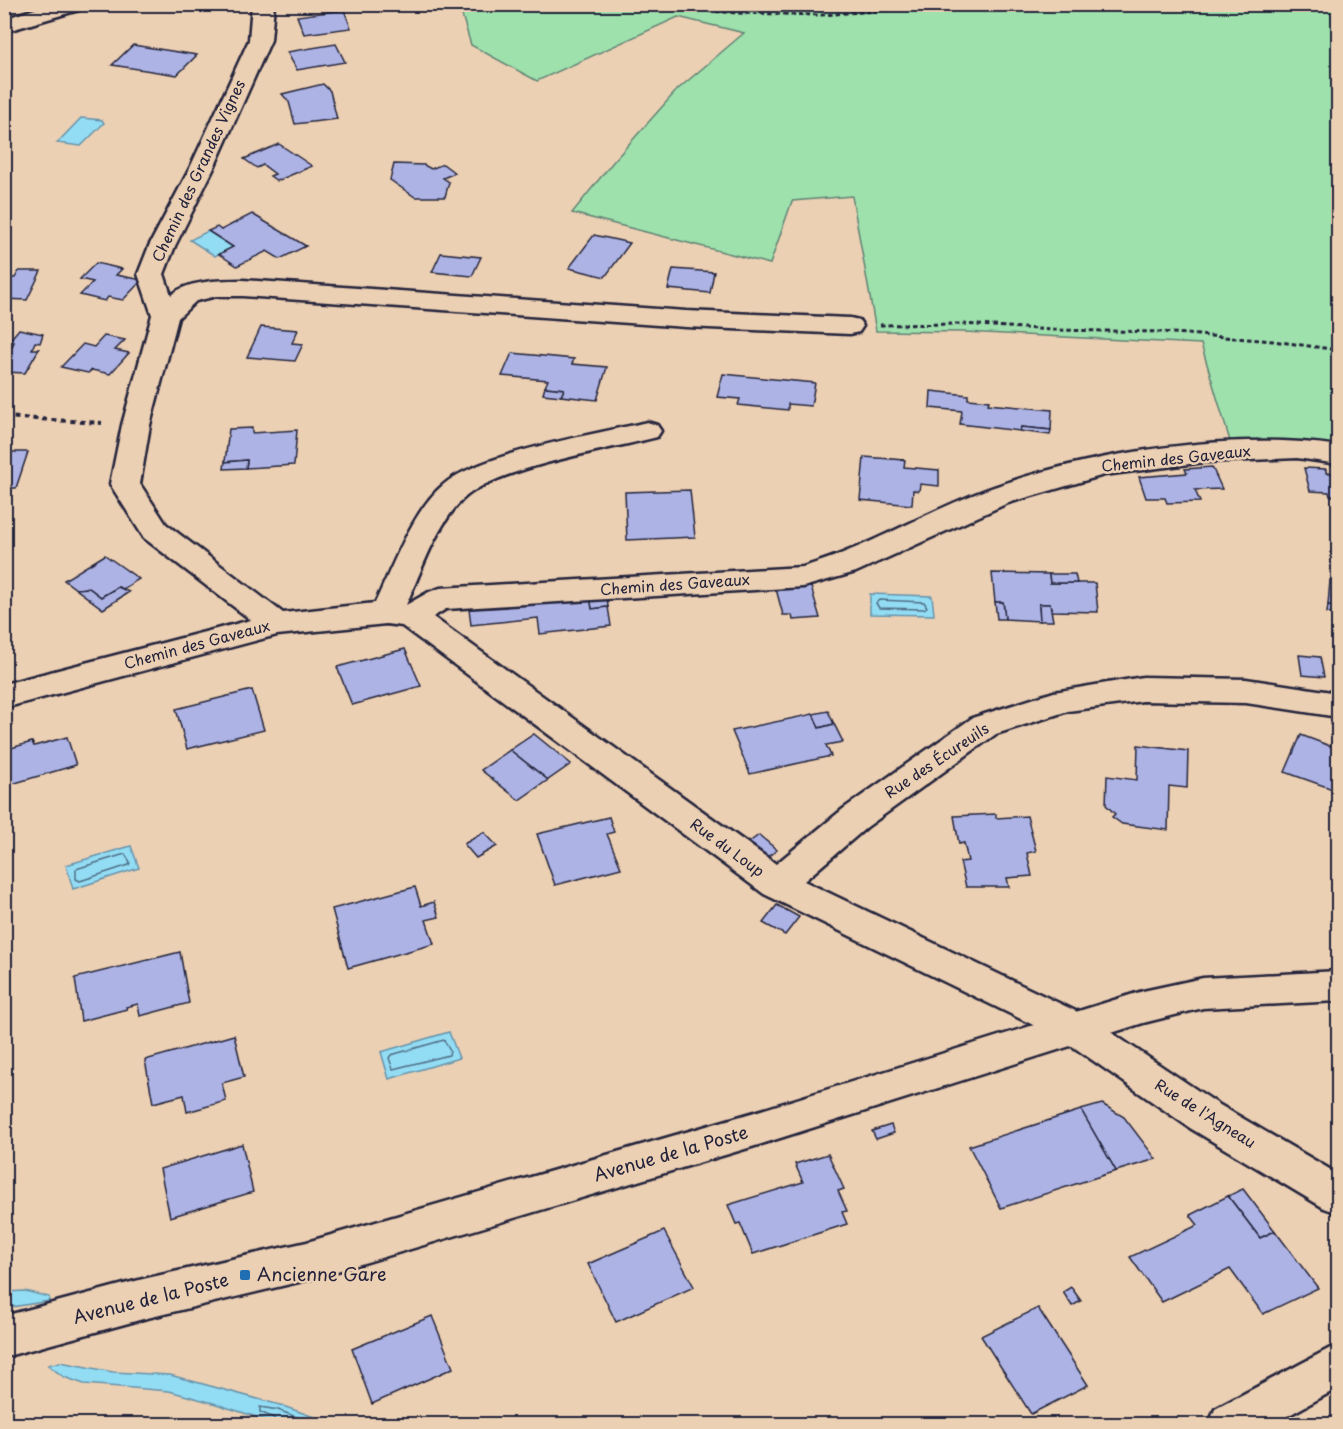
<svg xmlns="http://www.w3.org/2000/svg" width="1343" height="1429" font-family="'Playpen Sans',sans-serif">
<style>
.green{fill:#9ee1ac;stroke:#608274;stroke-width:1.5}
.water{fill:#93ddf4;stroke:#6692aa;stroke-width:1.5}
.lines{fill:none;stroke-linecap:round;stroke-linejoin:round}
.shore{stroke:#4f6d85;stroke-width:1.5}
.building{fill:#adb4e5;stroke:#22223b;stroke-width:1.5}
.minor-casing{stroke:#22223b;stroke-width:5}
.tertiary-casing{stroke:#22223b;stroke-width:5}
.secondary-casing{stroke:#22223b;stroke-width:5}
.path-far1{stroke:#22223b;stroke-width:3;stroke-dasharray:4.5 3;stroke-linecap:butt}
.path{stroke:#22223b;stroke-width:4;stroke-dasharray:5 4.5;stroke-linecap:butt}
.minor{fill:#ecd0b3;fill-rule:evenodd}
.tertiary{fill:#ecd0b3;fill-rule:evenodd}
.secondary{fill:#ecd0b3;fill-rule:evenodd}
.poi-dot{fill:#1f6fb2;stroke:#ecd0b3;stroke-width:2}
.labels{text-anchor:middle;stroke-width:5;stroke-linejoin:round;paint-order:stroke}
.street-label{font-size:15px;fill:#22223b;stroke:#ecd0b3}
.near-street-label{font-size:18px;fill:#22223b;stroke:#ecd0b3}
.near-poi-label{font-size:18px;fill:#22223b;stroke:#ecd0b3;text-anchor:start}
</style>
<rect width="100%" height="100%" fill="#ecd0b3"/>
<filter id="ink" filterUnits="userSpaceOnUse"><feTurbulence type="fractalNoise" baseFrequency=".0167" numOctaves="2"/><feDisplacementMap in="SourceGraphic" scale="12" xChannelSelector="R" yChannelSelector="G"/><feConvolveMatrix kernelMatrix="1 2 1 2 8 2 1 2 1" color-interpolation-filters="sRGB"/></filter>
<g filter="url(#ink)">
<path class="green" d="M459 5H1338V447L1299 442 1230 441 1201 344 964 332 876 331 852 196 792 201 770 264 572 213 613 162 677 90 744 33 678 17 537 81 471 45Z"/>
<g class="water">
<path d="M81 118 102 120 104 123 81 146 57 143Z"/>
<path d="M208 231 233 247 215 256 190 240Z"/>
<path d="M870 594 932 596 934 615 870 614Z"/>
<path d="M131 846 139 868 73 889 66 865Z"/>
<path d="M449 1032 459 1058 389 1079 381 1052Z"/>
<path d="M25 1291 49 1297V1301L5 1308V1292Z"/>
<path d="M60 1362 113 1372 170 1375 280 1405 314 1417 326 1424H278L213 1403 169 1391 84 1384 64 1377 48 1365Z"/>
</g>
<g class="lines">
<g class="shore">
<path d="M879 600 924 602 927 607 924 609 879 608 876 603Z"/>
<path d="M125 854 130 862 129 865 80 881 76 879V869Z"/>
<path d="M444 1040 450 1051 449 1055 393 1069 389 1058 391 1055Z"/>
<path d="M277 1424 274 1418 260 1412V1407L278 1410 315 1424"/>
</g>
</g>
<g class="building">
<path d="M344 10 351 28 304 34 297 16Z"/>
<path d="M336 44 345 62 297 70 287 52Z"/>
<path d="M133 45 197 55 177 75 112 65Z"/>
<path d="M323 84 330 91 337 119 295 124 289 102 282 94Z"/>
<path d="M279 144 312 166 277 181 270 176 275 174 263 165 257 168 244 159Z"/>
<path d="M394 164 424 165 431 169 443 164 455 173 443 178 449 182 445 197H415L390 180Z"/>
<path d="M252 214 306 246 280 259 267 251 237 266 219 254 233 247 208 231 217 227 221 230Z"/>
<path d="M594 235 630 243 605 277 569 268Z"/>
<path d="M441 253 481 257 472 276 432 272Z"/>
<path d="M96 263 122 269 116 275 142 280 123 300 108 297 105 301 80 295 93 282 80 279Z"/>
<path d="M673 269 714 272 710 293 668 289Z"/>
<path d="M19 271H41L27 300 4 299V277L15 278Z"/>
<path d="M261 327 298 330 292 343 303 344 295 361 247 357Z"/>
<path d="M19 329 43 334 40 343 35 342 32 349H39L25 373 4 372V347H12L14 342H8Z"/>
<path d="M104 336 125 340 115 350 129 353 110 374 92 370 88 373 61 367 83 344 94 347Z"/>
<path d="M512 353 574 359 572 364 607 367 597 400 561 396 564 389 545 387 548 380 502 376Z"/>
<path d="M723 374 815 383 811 406 788 404V410L738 405 740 399 717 397Z"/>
<path d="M545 387 564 389 561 396 543 394Z"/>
<path d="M931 391 968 395V399L989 401 988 404 1052 410 1051 430 1021 427 1020 431 960 424 962 411 930 408Z"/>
<path d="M1021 427 1051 430 1050 435 1020 431Z"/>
<path d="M252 428V433L297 430 294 465 246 468 247 460 225 462 229 429Z"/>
<path d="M4 452H28L16 488H4Z"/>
<path d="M864 457 905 460 904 467 939 470V486L920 484 919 491 913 490 912 505 860 500Z"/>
<path d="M247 460 246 468 224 469 225 462Z"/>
<path d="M1212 467 1222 489 1195 490 1200 502 1167 503 1165 498H1146L1139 477 1187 473 1185 469Z"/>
<path d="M1304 468 1326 469V473H1338V496H1330L1329 492 1310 491Z"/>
<path d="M690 490 695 537 627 540 625 492Z"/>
<path d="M105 555 139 579 123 589 118 587 101 597 89 588 76 589 64 580Z"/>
<path d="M992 573 1049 574 1050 583H1095L1098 612 1052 611 1050 604H1039L1040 621 1005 619 1003 602H995Z"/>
<path d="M1049 574H1075L1077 583H1050Z"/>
<path d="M1330 580 1338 581V607L1328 605Z"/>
<path d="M118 587 129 592 103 609 76 589 89 588 101 597Z"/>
<path d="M811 587 820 618 793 620 792 615H783L776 589Z"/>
<path d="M607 595 608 607 592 609 590 597Z"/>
<path d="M590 597 592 609 608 607 611 626 540 634 538 618 471 625 468 601Z"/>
<path d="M995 602H1003L1005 619H997Z"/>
<path d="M1039 604H1050L1053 621H1040Z"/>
<path d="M1328 605 1338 607V615L1327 613Z"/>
<path d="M405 649 421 686 352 705 337 667Z"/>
<path d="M1299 655 1320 657 1324 677 1302 675Z"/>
<path d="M252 690 264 730 187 749 176 709Z"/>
<path d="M828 711 834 724 819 728 813 714Z"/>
<path d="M813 714 819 728 834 724 843 742 826 745 831 756 750 774 732 731Z"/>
<path d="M534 734 571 764 548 780 510 750Z"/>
<path d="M1301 735 1338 749V791L1285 772Z"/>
<path d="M67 737 76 765 5 786 4 750 32 742 34 746Z"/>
<path d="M1138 745 1188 751 1187 788 1169 786 1168 830 1122 824 1112 817 1115 814 1106 805 1107 776 1137 780Z"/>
<path d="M510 750 548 780 519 800 481 770Z"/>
<path d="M996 814V818L1027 816 1036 851 1027 853 1032 876 1007 878 1009 887H966L960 862 968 861 964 843 959 844 954 816Z"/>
<path d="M609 817 614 832 607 834 621 868 555 885 537 834Z"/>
<path d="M484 832 497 846 476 858 464 844Z"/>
<path d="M759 835 777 850 766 858 748 843Z"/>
<path d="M415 887 421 906 434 902 439 917 426 920 434 944 348 968 332 909Z"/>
<path d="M777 905 799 917 785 935 763 923Z"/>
<path d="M180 952 189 1003 140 1016 138 1004 126 1007 127 1009 81 1021 75 978Z"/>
<path d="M234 1035 244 1077 222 1083 226 1101 187 1112 184 1095 153 1103 145 1060Z"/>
<path d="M1102 1104 1124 1117 1156 1159 1116 1171 1081 1110Z"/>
<path d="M1081 1110 1116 1171 1001 1208 969 1146Z"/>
<path d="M891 1125 894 1133 876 1139 872 1131Z"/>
<path d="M242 1144 253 1192 170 1217 160 1169Z"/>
<path d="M828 1154 844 1189 838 1191 847 1211 842 1212 847 1224 753 1254 740 1223 736 1224 728 1205 803 1182 795 1164Z"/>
<path d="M1243 1189 1275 1231 1260 1238 1228 1196Z"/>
<path d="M1228 1196 1260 1238 1275 1231 1318 1288 1263 1314 1230 1269 1162 1302 1130 1257 1198 1225 1190 1215Z"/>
<path d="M664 1231 694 1287 616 1322 588 1264Z"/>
<path d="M1071 1287 1081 1301 1072 1306 1063 1292Z"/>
<path d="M1038 1308 1088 1385 1031 1414 981 1336Z"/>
<path d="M432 1316 453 1368 372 1404 352 1349Z"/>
</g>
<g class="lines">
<defs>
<g id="minor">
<path d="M252 4H274L271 40 213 170 175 246 164 274 171 295C189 280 221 280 243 280L686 311 850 318 859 320 863 326 859 332 850 334 686 327 243 296H217L196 301 178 318 150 425 140 484 166 524 283 613 375 603C392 568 413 510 443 485 479 453 597 434 647 422L657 425 661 431 657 437C612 449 492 468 462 500 435 528 422 570 406 605L429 592 440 588 803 567C868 548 925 512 988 489 1088 453 1233 430 1338 446V464L1297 458 1205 462 1104 475 1008 503 856 572 803 587 446 609 433 617 776 864 843 809 972 718 1054 692 1143 677 1246 679 1338 693V717L1246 703 1143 701 1068 711 996 734 867 827 804 881 1088 1017 1094 1028 1088 1039 1075 1044 1062 1039 764 894 402 626 386 624 277 635 4 708V684L251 620 144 538 110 484 122 425 152 315 138 274 149 246 189 170 249 40Z"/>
<path d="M1338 1344V1388L1273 1424H1209L1215 1409Z"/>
</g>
<path id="tertiary" d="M1075 1012 1088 1017 1218 1104 1338 1174V1213L1324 1208 1190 1128 1062 1039 1056 1028 1062 1017Z"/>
<g id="secondary">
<path d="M50 4H84L82 9 4 32V19Z"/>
<path d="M1338 971V1001L1203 1008 1143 1023 755 1146 307 1280 143 1319 4 1357V1316L143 1279 307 1242 755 1112 1143 991 1203 978Z"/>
</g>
</defs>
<use href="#minor" class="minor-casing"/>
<use href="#tertiary" class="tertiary-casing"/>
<use href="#secondary" class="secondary-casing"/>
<g class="path-far1">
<path d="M626 4 737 13 821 15 970 4"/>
<path d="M1327 4 1338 11"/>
<path d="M880 325 962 324 1054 330 1161 332 1273 341 1338 350"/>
</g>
<path class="path" d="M4 417 102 423"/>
<use href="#minor" class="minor"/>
<use href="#tertiary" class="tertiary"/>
<use href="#secondary" class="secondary"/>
</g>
</g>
<rect class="poi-dot" x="239" y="1269" width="12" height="12" rx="3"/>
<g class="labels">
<g class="street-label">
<text transform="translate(199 171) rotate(-65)" y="5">Chemin des Grandes Vignes</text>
<text transform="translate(1176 459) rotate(-6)" y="5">Chemin des Gaveaux</text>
<text transform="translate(675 585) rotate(-4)" y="5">Chemin des Gaveaux</text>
<text transform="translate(197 645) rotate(-15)" y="5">Chemin des Gaveaux</text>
<text transform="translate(937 761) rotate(-34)" y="5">Rue des Écureuils</text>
<text transform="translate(727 848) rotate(36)" y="5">Rue du Loup</text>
<text transform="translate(1205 1114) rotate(32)" y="5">Rue de l'Agneau</text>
</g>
<g class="near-street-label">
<text transform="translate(671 1154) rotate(-16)" y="6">Avenue de la Poste</text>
<text transform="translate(151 1299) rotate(-14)" y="6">Avenue de la Poste</text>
</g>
<g class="near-poi-label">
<text x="257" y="1281">Ancienne Gare</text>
</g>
</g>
<rect width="1343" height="1429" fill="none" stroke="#ecd0b3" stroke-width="24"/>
<rect x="12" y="12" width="1319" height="1405" fill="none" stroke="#22223b" stroke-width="2" filter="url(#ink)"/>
</svg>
